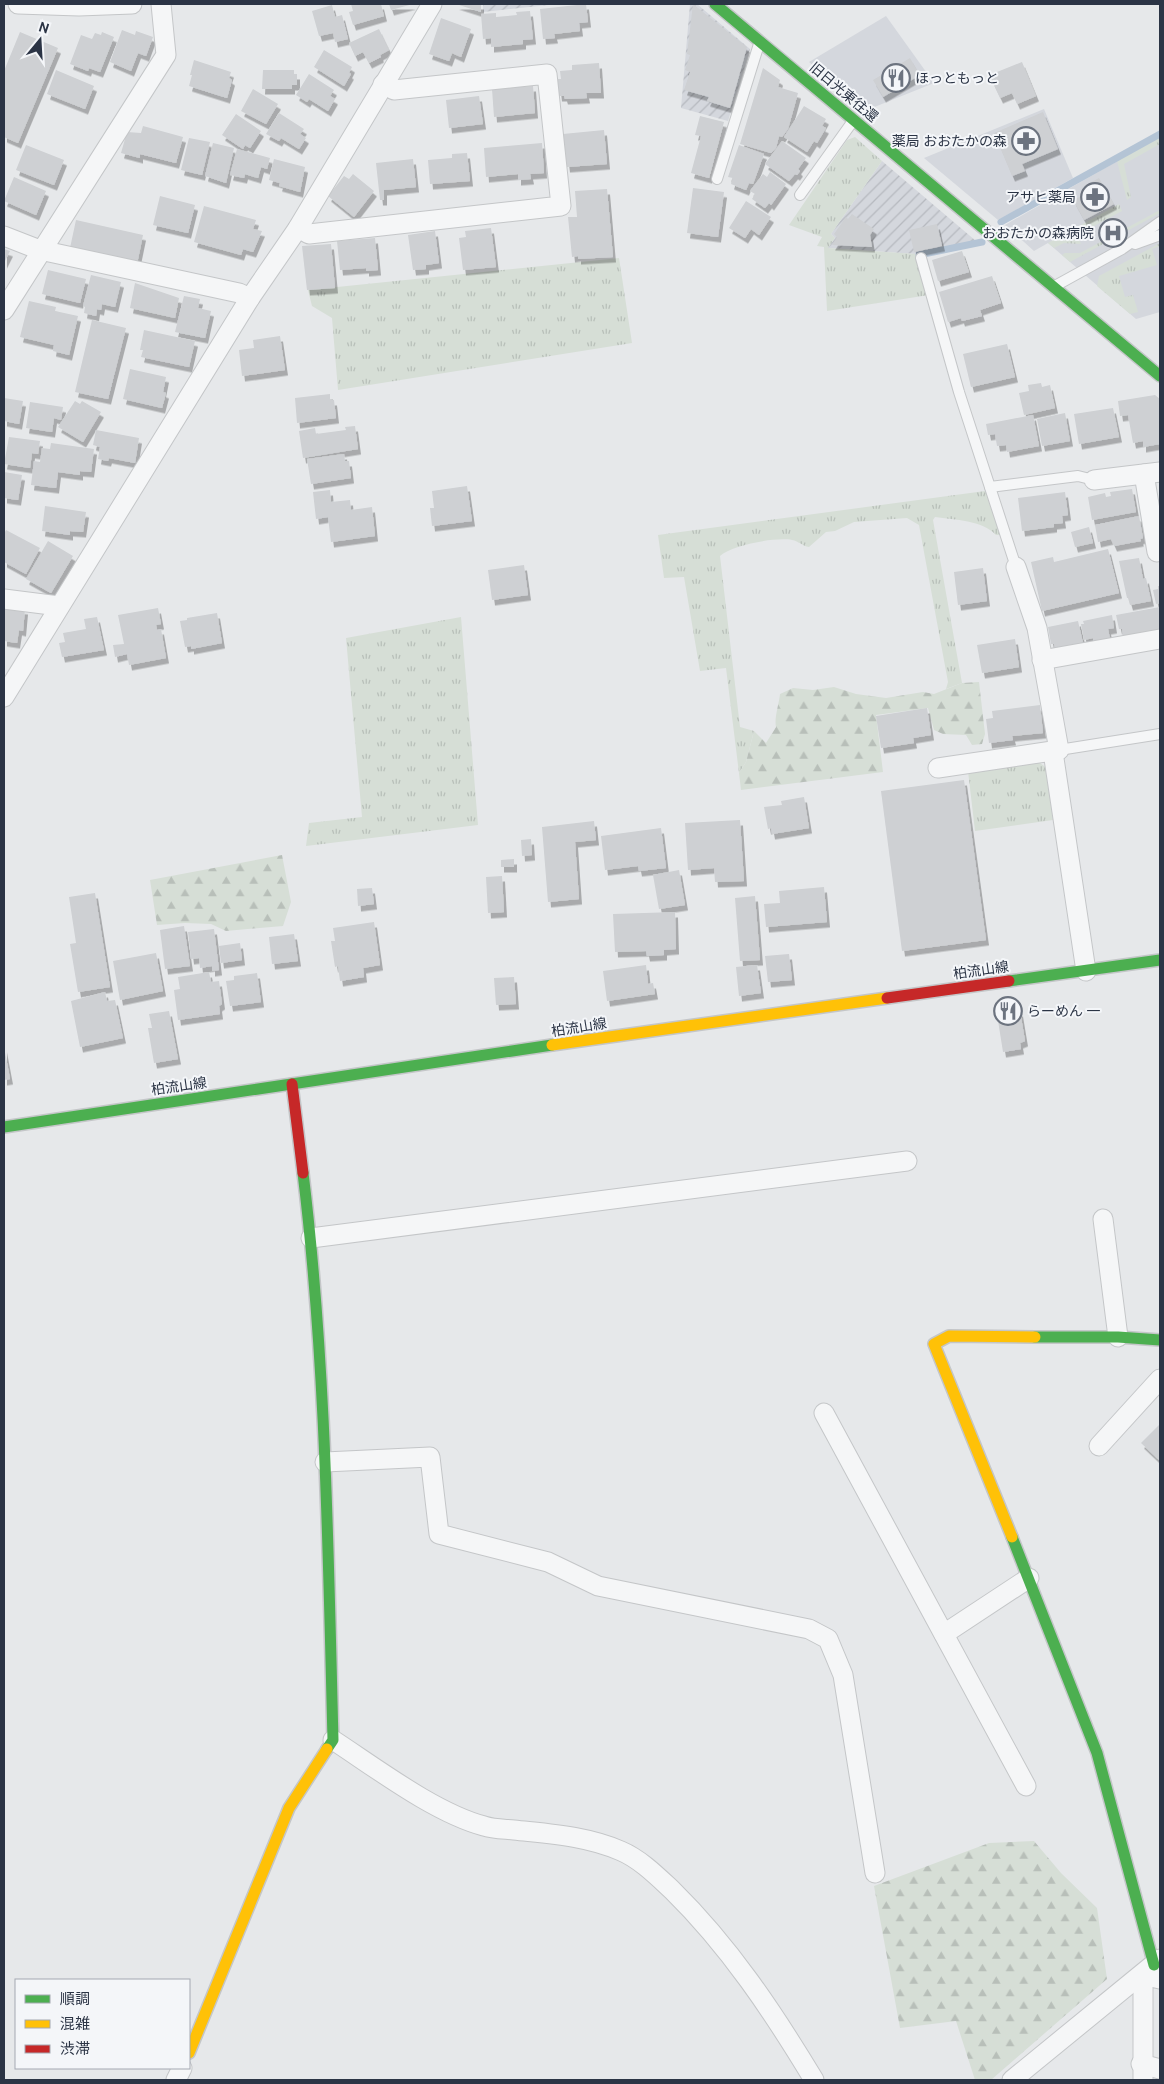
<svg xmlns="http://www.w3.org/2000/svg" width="1164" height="2084" font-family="Cabin,'Noto Sans JP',sans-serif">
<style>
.built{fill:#d4d7dd}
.industrial{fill:url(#industrial-furrows)}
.grass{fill:url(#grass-tufts)}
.forest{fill:url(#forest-firs)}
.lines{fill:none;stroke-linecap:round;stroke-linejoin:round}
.stream{stroke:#b4c4d5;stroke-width:7}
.building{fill:#ced0d3;filter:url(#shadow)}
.lane-casing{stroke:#c4c6c8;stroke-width:12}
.street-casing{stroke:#c4c6c8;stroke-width:21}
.fast-casing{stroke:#c4c6c8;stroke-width:14}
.slow-casing{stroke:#c4c6c8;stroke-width:14}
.jam-casing{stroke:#c4c6c8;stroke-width:14}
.lane{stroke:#f5f6f7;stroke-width:10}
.street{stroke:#f5f6f7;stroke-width:19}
.fast{stroke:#4caf50;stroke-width:11}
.slow{stroke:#ffc107;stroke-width:11}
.jam{stroke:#c62828;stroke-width:11}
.labels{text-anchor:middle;stroke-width:4;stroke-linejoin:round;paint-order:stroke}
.poi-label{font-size:14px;fill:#2b3445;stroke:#f4f6f9;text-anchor:end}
.street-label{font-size:14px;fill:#2b3445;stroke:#f4f6f9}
</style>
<defs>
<pattern id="industrial-furrows" width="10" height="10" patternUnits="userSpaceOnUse" patternTransform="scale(1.25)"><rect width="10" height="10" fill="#d4d7dd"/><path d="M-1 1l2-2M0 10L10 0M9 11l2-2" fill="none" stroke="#b6b9bf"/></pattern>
<pattern id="grass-tufts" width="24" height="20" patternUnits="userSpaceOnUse" patternTransform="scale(1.25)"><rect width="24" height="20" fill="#d6ded6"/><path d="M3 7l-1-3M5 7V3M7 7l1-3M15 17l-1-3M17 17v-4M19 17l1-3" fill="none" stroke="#b8bfb9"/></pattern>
<pattern id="forest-firs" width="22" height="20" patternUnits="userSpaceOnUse" patternTransform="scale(1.25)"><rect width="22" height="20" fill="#d6ded6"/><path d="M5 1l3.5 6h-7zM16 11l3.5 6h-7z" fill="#b8bfb9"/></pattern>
<filter id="shadow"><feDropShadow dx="3" dy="5.5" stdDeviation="0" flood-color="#0004"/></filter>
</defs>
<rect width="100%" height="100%" fill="#e6e8ea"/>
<g class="built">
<path d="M886 16 934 83 867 110 809 62Z"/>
<path d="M1044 109 1073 178 998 220 924 158Z"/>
<path d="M1160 137V312L1136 319 1048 243 1034 251 1005 225Z"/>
</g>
<g class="industrial">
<path d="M483 4H558L483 12Z"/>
<path d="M690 4H697L750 49 728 121 681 108Z"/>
<path d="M882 161 976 241 916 254 828 248 835 238 831 234Z"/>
</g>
<g class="grass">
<path d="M855 137 882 161 831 234 835 238 828 248 916 254 929 295 827 311 824 247 817 246 822 237 789 225 847 140Z"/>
<path d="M1160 137V144L1124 164 1131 197 1127 200 1117 161Z"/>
<path d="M1119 204 1122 211 1077 235 1081 244 1064 243 1054 248 1048 243Z"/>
<path d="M1160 210V213L1070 262 1062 255 1065 253H1080Z"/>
<path d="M1160 243V246L1152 249 1157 265 1119 276 1125 297 1133 295 1138 312 1130 314 1097 286 1099 276Z"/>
<path d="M619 258 632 343 338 390 332 318 312 306 308 290Z"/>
<path d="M985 491 989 494 1001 535H996C982 520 955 520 935 517L933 520 962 683 946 689 948 682 919 525 907 518 854 522 835 531 826 532 809 547C802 546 799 541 792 540 775 537 732 545 720 556L740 727 754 731 746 762 739 773 726 668 700 671 684 577 664 578 658 535Z"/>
<path d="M461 617 478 825 306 846 309 823 362 817 346 638Z"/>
<path d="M1037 761 1047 768 1053 820 975 831 968 771Z"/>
</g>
<g class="forest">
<path d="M979 682 985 734 982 744 972 745 966 735 943 734 934 730 928 708 876 715 883 772 741 790 739 773 746 762 754 731 766 743 776 727C774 718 779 704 780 694L793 688 813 690 834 687 856 694 886 698 923 692 934 694 962 683Z"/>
<path d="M282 855 291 902 283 926 226 931 211 924 185 923 157 925 150 880Z"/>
<path d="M1034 1841 1061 1873 1097 1908 1107 1979 991 2080H975L956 2021 900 2028 874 1886 989 1843Z"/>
</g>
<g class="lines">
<g class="stream">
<path d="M1001 222 1160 134"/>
<path d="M919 255 982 242"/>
</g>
</g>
<g class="building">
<path d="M351 4H381L384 16 353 25 349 12 353 11Z"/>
<path d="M389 4H413L391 10Z"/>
<path d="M456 4H481V12Z"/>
<path d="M586 4 588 22 579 23 580 31 554 34 555 38 543 39 540 9Z"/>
<path d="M693 4 747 47 730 108 707 101 709 97 684 90 690 72 685 70 690 55 687 54Z"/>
<path d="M332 5 335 17 342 15 348 39 335 42 333 33 319 36 312 11Z"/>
<path d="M530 11 533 39 523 40V44L491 47V38L483 39 481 14 496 13V17L517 15 516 12Z"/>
<path d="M441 18 471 29 461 57 452 53 449 61 429 54Z"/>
<path d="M379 29 389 50 380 55 381 57 369 63 363 52 355 56 349 43Z"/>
<path d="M122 30 135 35 136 31 153 37 146 56 138 53 131 71 110 62Z"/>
<path d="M20 32 58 48 18 143 4 137V71Z"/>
<path d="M102 32 114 37 100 72 89 68 88 71 70 64 81 35 92 39 95 33 101 35Z"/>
<path d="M324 50 352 67 349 73 351 74 344 86 314 67Z"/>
<path d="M910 58 920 75 883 97 873 80Z"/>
<path d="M194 60 231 72 229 78 232 80 227 98 189 86 192 75H190Z"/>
<path d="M1022 62 1036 96 1017 104 1012 93 1000 98 991 79 998 76 997 72Z"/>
<path d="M599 63 601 93H586L587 98 565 99 564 96H559L557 79H561L560 71 572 70V65Z"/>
<path d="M763 68 780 80 778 87 798 93 788 129 782 137 779 136 776 148 771 153 740 144Z"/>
<path d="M56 70 94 86 85 109 47 94Z"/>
<path d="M263 70H294V74H297V85H292V89H262Z"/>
<path d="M309 74 334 90 330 96 335 99 328 111 309 99 307 102 296 95Z"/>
<path d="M533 86 535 113 494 117 492 89Z"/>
<path d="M253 89 278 104 266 124 241 111Z"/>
<path d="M479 96 483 124 449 128 446 100Z"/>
<path d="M804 106 826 119 822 126 826 128 817 143 814 141 807 152 784 137Z"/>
<path d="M1043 112 1058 149 1022 164 1025 171 1012 176 994 133Z"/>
<path d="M279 113 304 129 300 134 306 138 299 149 281 138 279 141 266 134Z"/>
<path d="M236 114 261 131 250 148 245 145 243 149 222 135Z"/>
<path d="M700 116 724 122 709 178 691 173 701 136 695 135Z"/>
<path d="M143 126 183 137 176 163 140 154V158L121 153 127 132 141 133Z"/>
<path d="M604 130 607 164 567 167 563 134Z"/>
<path d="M189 138 210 142 202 175 181 170Z"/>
<path d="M782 141 806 158 798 169 800 171 797 175 795 174 789 181 765 164Z"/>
<path d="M213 143 234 148 226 183 205 176Z"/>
<path d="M542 143 544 173 530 174 531 179 518 180V174L486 177 484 148Z"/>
<path d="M26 145 64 160 54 185 16 170Z"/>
<path d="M739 145 764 154 753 184 749 183 746 190 731 184 733 178 728 177Z"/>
<path d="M237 149 270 158 267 169 261 167 258 178 245 174 244 178 230 175Z"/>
<path d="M467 153 470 181 430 184 428 160 452 158V154Z"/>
<path d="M274 159 305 167 300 192 279 186 280 183 269 180Z"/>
<path d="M413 159 416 187 384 190V200H380L376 163Z"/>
<path d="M770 172 786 184 771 205 769 203 765 208 752 199 755 194 750 191 763 174 767 177Z"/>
<path d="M353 174 374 191 354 217 328 196 344 176 349 179Z"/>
<path d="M14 177 46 191 36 215 4 201Z"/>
<path d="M1099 178 1114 204 1084 220 1073 200 1088 193 1084 186Z"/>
<path d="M693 188 724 192 718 237 687 233Z"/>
<path d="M607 189 613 257 578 259V256L572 257 568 217H577L575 191Z"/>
<path d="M160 196 195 205 188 233 153 225Z"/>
<path d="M746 201 771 217 759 235 751 229 745 238 729 228Z"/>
<path d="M204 206 256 220 253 229 262 231 253 252 243 249 241 255 194 242Z"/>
<path d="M852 214 874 229 870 235 872 247 832 245 837 237 834 234 846 217 848 219Z"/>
<path d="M76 220 143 235 137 264 70 248Z"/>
<path d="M937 224 942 246 914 252 909 230Z"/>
<path d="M491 228 496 267 463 270 459 238 466 237 465 231Z"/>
<path d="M435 231 439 263 426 265V269L413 270 408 235Z"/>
<path d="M375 238 378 270 366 271V268L340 270 337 241Z"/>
<path d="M331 244 335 288 307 290 302 246Z"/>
<path d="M4 249 10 251 4 263Z"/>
<path d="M962 251 969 272 938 281 932 260Z"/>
<path d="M48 270 86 279 80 303 42 294Z"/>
<path d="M91 275 121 282 115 307 102 304 101 310 97 309 96 316 84 313 85 307 83 306Z"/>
<path d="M992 276 1001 303 980 310 982 316 962 321 961 318 948 322 939 292Z"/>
<path d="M135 283 179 298 175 318 130 308Z"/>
<path d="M184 296 200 299 198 308 211 311 205 338 175 332Z"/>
<path d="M29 301 56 307 55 311 78 316 69 355 53 351 54 345 20 337Z"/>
<path d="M92 320 126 328 108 399 75 392Z"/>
<path d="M144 330 195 341 189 367 141 357 143 350H140Z"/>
<path d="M280 336 285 370 242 376 239 350 254 348 253 340Z"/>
<path d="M1007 344 1015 377 971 387 963 354Z"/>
<path d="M130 369 166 377 163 392 166 393 162 408 123 399Z"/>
<path d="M1041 383 1042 387 1050 385 1055 408 1024 415 1019 393 1029 391 1028 385Z"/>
<path d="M330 394V400H334L336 418 297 423 295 398Z"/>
<path d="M1155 395 1160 399V444L1143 447V441L1133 443 1128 415 1120 416 1118 401Z"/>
<path d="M4 398 23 401 19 424 4 421Z"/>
<path d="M75 401 80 404 82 401 101 412 83 442 58 427Z"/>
<path d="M30 402 63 407 61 420 54 418 52 432 26 428Z"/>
<path d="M1113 408 1119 437 1079 444 1074 414Z"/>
<path d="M1065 413 1070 441 1042 446 1037 419Z"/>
<path d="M1033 415 1039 446 1007 452 1006 445 997 446 995 434 988 435 986 424Z"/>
<path d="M355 426 358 449 303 458 299 431 315 428 316 434 346 430 345 427Z"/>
<path d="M96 430 139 438 135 463 109 458 108 461 98 459 100 447 93 445Z"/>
<path d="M9 437 40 441 38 454 32 453 30 468 4 464Z"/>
<path d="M51 443 94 449 91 472 80 471V475L58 472 56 488 31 485 34 461 40 462 42 448 50 449Z"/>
<path d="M344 454 345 461H349L351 478 311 484 307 459Z"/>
<path d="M4 472 22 475 18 500 4 498Z"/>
<path d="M467 486 472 521 432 526 430 508H434L432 491Z"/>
<path d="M1132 489 1136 512 1092 520 1088 497 1105 493 1106 497 1111 496 1110 492Z"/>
<path d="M330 490 331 502 350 500 351 510 372 507 375 536 331 542 328 517 316 519 313 492Z"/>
<path d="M1065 492 1068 515 1062 516 1063 523 1054 524V527L1022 531 1018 498Z"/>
<path d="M45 506 86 512 83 532 70 531V535L42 531Z"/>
<path d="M1139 516 1143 538 1140 539 1141 541 1114 546 1111 539 1098 542 1095 525Z"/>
<path d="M1089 527 1093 543 1075 547 1071 532Z"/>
<path d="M6 530 40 548 26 574 4 562V534Z"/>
<path d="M48 541 73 556 51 593 26 579Z"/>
<path d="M1108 549 1119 593 1042 611 1031 562 1053 557 1054 562Z"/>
<path d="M1139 558 1143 579 1146 578 1151 601 1130 605 1128 598H1127L1119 561Z"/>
<path d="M524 565 528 595 492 600 488 570Z"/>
<path d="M983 568 987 601 958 605 954 572Z"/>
<path d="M1158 586H1160V603L1156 604 1153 590 1158 589Z"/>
<path d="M4 607 25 609 23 631 19 630 17 643 4 641Z"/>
<path d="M1160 607V630L1123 637 1122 629H1119L1116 615Z"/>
<path d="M158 608 161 624 156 625 157 630 161 629 166 658 129 665 127 654 115 657 113 645 124 644 118 615Z"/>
<path d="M217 613 222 643 191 649V646L185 647 180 621 187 620V618Z"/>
<path d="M1112 615 1114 628 1108 629 1110 639 1093 641V638L1084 640 1081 624H1084L1083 621Z"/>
<path d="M97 617 104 650 62 657 59 643 65 642 63 633 86 629 84 619Z"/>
<path d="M1078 621 1083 643 1055 649 1054 644H1051L1048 627Z"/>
<path d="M1015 639 1019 667 982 673 977 645Z"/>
<path d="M1040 705 1043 733 1012 736 1013 740 989 743 986 719 993 718 992 711Z"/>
<path d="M927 708 931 735 913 738 914 743 881 748 876 716Z"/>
<path d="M964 780 986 940 902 951 881 791Z"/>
<path d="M804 797 809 828 772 834 771 828 768 829 764 807 782 805 781 801Z"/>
<path d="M740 820 744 881 715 882 714 868 688 870 685 823Z"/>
<path d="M594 821 596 840 575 842 579 899 548 902 542 827Z"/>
<path d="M661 828 666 868 639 871 638 866 605 870 601 836Z"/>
<path d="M531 839 532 855 522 856 521 840Z"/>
<path d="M514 859V867H501V860Z"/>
<path d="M679 870 685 905 659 909 653 875Z"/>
<path d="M502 876 504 912 488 913 486 877Z"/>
<path d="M824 887 827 922 766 927 764 904 780 903 779 891Z"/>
<path d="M372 888 374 904 358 906 357 889Z"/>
<path d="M95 893 110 987 78 992 70 944 76 943 69 897Z"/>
<path d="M755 896 760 960 740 961 735 898Z"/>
<path d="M675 912 676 949 664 950V955L647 956 646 951 615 952 613 914Z"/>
<path d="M374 922 380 965 363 968 364 977 340 981 338 966 335 967 331 941H335L333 928Z"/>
<path d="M184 926 190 966 165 969 160 930Z"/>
<path d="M214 929 219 970 212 971V966L200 968 199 958 191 959 188 932Z"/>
<path d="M294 934 298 961 272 964 269 937Z"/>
<path d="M240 943 242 960 221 963 219 946Z"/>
<path d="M156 953 163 991 120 1000 113 961Z"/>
<path d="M789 954 792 980 768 982 765 956Z"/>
<path d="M646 965 648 984 653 983 655 994 607 1001 603 971Z"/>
<path d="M757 965 761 993 739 996 736 967Z"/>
<path d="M209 972 211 982 219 981 222 1004 219 1006 220 1014 178 1020 174 990 180 989 178 977Z"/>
<path d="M257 973 261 1002 230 1006 226 981 234 980V976Z"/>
<path d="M514 977 516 1004 496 1005 494 978Z"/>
<path d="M105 992 107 1001 115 1000 123 1038 80 1047 71 1001Z"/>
<path d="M1017 1005 1018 1011H1020L1025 1041 1020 1043 1021 1049 1003 1052 996 1008Z"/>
<path d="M169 1011 178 1059 154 1063 148 1028H152L149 1014Z"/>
<path d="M4 1047 10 1079 4 1080Z"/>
<path d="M1160 1424V1461L1141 1443Z"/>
</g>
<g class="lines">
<defs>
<g id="lane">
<path d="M717 179 759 44"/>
<path d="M800 195 853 121"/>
<path d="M1135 244 1160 235"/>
<path d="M921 258 959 392 1016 567"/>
<path d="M1055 286 1122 249 1160 222"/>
<path d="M990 487 1078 476 1094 480"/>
<path d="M1059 750 1160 734"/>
</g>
<g id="street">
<path d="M18 4 79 6 132 4"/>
<path d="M298 228 309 234 561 206 547 74 394 90 383 84"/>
<path d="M4 236 40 250 239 293 250 298"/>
<path d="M4 310 166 55 161 4"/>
<path d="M1144 474 1157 552"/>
<path d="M1094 480 1160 472"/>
<path d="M4 599 59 606"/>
<path d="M1042 660 1160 639"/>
<path d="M4 697 250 298 298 228 432 4"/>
<path d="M1053 752 1086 971"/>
<path d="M938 768 1059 750 1037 628 1016 567"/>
<path d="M1103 1219 1118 1337"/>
<path d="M311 1238 907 1161"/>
<path d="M824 1413 1026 1786"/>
<path d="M1099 1446 1160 1379"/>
<path d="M325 1462 430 1457 439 1534 548 1562 598 1586 809 1629 828 1639 843 1675 875 1873"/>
<path d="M944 1634 1029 1578"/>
<path d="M333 1740C376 1768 435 1813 484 1826 493 1829 504 1829 514 1830 550 1834 587 1836 621 1851 640 1859 657 1876 672 1890 729 1946 773 2012 814 2080"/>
<path d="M1141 2064 1160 2069"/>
<path d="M176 2080 182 2068"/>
<path d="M1012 2080 1160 1959"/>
<path d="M1143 2080V1975L1160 1979"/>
</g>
<g id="fast">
<path d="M715 4 1160 376"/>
<path d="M1009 981 1160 960"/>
<path d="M4 1127 552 1045"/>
<path d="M303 1173C326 1361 328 1551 333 1740L327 1749"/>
<path d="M1035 1337H1118L1160 1340"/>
<path d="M1012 1537 1097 1753 1154 1965"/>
</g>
<g id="slow">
<path d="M552 1045 887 998"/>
<path d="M1012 1537 934 1344 949 1336 1035 1337"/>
<path d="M189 2053 289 1808 327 1749"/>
</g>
<g id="jam">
<path d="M887 998 1009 981"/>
<path d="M292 1084 303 1173"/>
</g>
</defs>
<use href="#lane" class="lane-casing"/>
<use href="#street" class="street-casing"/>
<use href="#fast" class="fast-casing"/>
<use href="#slow" class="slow-casing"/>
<use href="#jam" class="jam-casing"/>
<use href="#lane" class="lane"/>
<use href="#street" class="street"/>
<use href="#fast" class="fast"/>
<use href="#slow" class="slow"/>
<use href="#jam" class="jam"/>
</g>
<defs>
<symbol id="restaurant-ring" viewBox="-11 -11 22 22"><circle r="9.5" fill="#f4f6f9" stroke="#6c737f" stroke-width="1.5"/><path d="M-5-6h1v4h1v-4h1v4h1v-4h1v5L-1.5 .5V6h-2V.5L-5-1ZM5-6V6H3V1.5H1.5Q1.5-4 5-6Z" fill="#6c737f"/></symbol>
<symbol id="pharmacy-ring" viewBox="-11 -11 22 22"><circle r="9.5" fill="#f4f6f9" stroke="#6c737f" stroke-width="1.5"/><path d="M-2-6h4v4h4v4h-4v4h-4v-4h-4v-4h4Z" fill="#6c737f"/></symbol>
<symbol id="hospital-ring" viewBox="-11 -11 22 22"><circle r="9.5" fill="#f4f6f9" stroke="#6c737f" stroke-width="1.5"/><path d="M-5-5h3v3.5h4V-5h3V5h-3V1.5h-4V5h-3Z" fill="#6c737f"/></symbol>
</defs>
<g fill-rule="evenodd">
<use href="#restaurant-ring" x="880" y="62" width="32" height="32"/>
<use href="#pharmacy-ring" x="1010" y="125" width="32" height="32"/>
<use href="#pharmacy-ring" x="1079" y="181" width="32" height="32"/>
<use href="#hospital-ring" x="1097" y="217" width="32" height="32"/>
<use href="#restaurant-ring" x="992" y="995" width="32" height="32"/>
</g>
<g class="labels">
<g class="poi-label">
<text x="915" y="83" text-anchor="start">ほっともっと</text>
<text x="1007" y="146">薬局 おおたかの森</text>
<text x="1076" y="202">アサヒ薬局</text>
<text x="1094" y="238">おおたかの森病院</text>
<text x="1027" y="1016" text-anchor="start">らーめん 一</text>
</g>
<g class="street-label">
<text transform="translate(844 92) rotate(40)" y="5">旧日光東往還</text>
<text transform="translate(981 970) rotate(-8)" y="5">柏流山線</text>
<text transform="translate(579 1027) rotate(-9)" y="5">柏流山線</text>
<text transform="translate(179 1086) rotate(-8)" y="5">柏流山線</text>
</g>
</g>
<rect width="1164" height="2084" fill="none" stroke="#2b3445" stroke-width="10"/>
<rect x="15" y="1979" width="175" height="90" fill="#f4f6f9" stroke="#a4a8b1"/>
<rect x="25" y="1995" width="25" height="8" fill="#4caf50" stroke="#a4a8b1"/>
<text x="60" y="2004" font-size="15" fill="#2b3445">順調</text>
<rect x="25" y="2020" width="25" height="8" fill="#ffc107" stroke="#a4a8b1"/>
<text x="60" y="2029" font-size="15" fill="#2b3445">混雑</text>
<rect x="25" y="2045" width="25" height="8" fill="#c62828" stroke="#a4a8b1"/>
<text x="60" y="2054" font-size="15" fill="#2b3445">渋滞</text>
<g transform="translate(40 40) rotate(18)" stroke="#f4f6f9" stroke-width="4" paint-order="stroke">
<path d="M0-4L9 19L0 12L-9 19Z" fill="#2b3445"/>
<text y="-8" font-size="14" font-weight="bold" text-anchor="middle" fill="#2b3445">N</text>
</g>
</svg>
